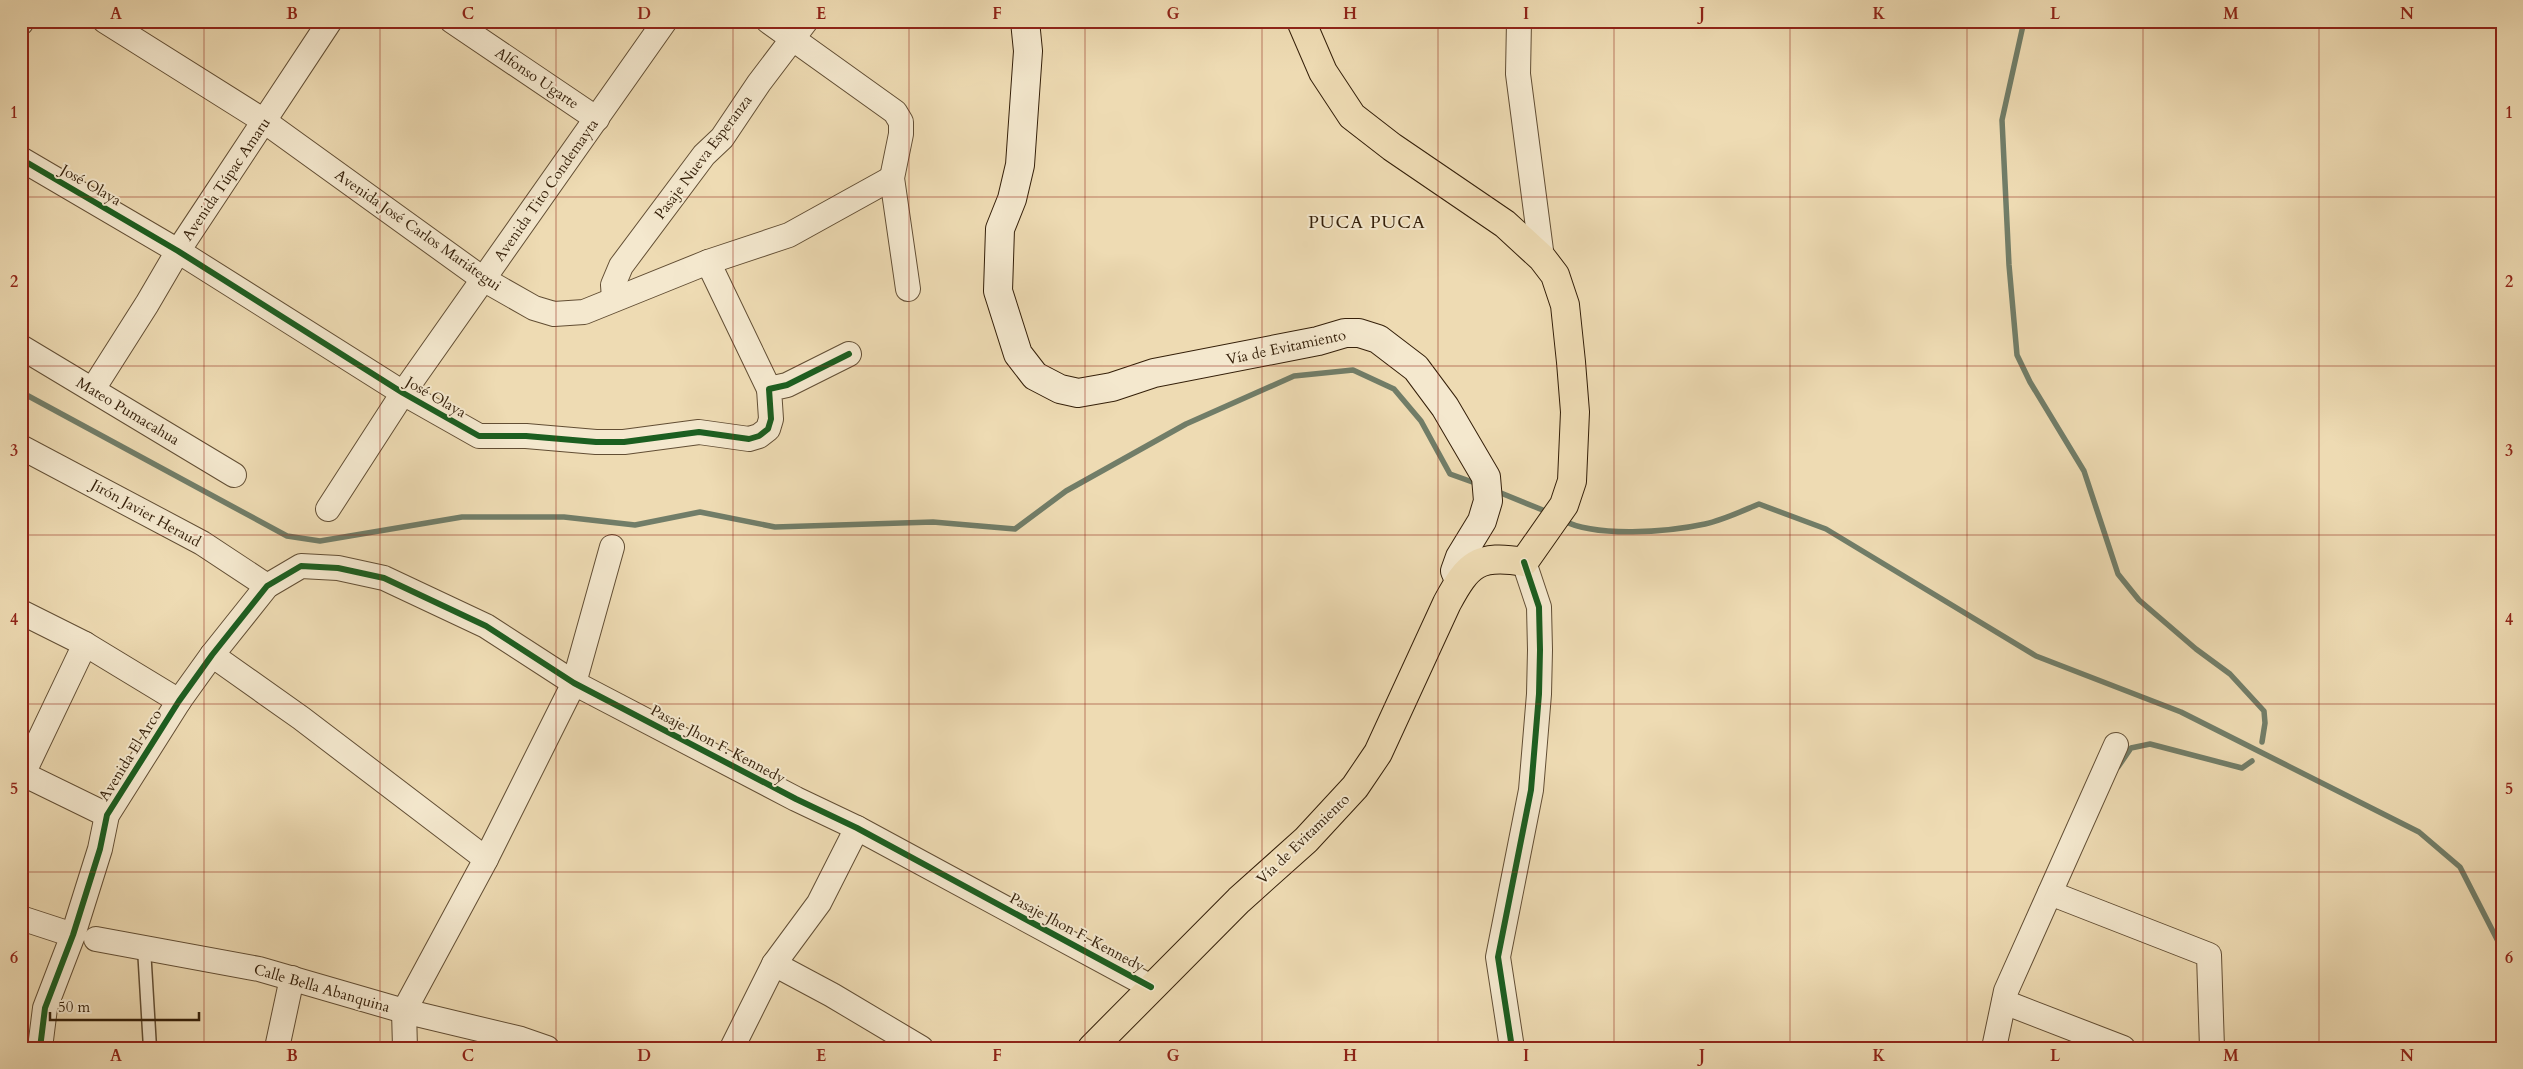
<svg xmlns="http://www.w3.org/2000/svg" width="2523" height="1069" font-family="Cardo,serif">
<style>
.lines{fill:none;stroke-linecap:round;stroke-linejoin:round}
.stream{stroke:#717d68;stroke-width:5.5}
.lane-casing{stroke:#624e34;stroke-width:15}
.street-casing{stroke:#624e34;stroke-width:26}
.secondary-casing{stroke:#341f09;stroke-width:30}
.primary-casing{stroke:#341f09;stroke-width:30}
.lane{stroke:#f4e8ce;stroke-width:12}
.street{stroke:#f4e8ce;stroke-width:24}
.secondary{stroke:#f4e8ce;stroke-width:28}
.primary{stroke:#eedbb3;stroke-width:28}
.cycleway-casing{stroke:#f4e8ce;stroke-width:9}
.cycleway{stroke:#1b5e20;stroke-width:6}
.grid{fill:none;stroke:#8f2418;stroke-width:1;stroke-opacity:0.55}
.labels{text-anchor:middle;stroke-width:4;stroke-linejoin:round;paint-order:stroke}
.street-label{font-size:15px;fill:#341f09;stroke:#f4e8ce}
.quarter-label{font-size:18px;letter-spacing:1px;fill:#341f09;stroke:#f4e8ce}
.neatline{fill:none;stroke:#8f2418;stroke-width:2}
.grid-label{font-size:16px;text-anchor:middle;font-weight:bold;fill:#8f2418}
</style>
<rect width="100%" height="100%" fill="#eedbb3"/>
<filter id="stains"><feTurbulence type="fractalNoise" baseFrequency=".004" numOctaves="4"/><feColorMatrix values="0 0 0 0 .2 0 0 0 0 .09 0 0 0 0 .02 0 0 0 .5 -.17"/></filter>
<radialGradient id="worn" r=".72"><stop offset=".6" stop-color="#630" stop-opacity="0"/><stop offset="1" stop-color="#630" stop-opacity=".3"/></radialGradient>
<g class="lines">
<g class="stream">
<path d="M2024 21 2002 120 2009 265 2017 355 2030 382 2084 471 2118 574 2139 600 2196 649 2230 674 2264 711 2265 723 2262 742"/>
<path d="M21 392 287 536 320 541 462 517H564L635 525 700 512 775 527 933 522 1015 529 1066 491 1186 424 1294 376 1353 370 1394 389 1421 421 1450 474 1478 484"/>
<path d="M1496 491 1550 513"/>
<path d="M1562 520C1596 538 1668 532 1705 524 1723 520 1742 511 1759 504L1826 529 2036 656 2181 712 2419 832 2460 867 2502 949"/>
<path d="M2118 767 2131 748 2150 744 2242 768 2252 761"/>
</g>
<defs>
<path id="lane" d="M144 948 150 1048"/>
<g id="street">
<path d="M105 21 264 121 483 279 534 308 554 314 584 312 708 262 789 235 892 178"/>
<path d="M452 21 597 119"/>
<path d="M768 21 895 112 901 122V134L892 178 908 289"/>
<path d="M1519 21 1518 74 1542 258"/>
<path d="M21 23 22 21"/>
<path d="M21 159 178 251 403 393 479 436H526L596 442H624L699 432 749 439 759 436 768 429 771 419 769 389 787 385 849 354"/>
<path d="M708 262 769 389"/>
<path d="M614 298 613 285 621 266 704 155 722 138 759 83 806 21"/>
<path d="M21 347 234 475"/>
<path d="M93 389 147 304 178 251 330 21"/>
<path d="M21 447 202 543 267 586"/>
<path d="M328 509 403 393 665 21"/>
<path d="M21 612 85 644 179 701"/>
<path d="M212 655 301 718 486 859"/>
<path d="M21 773 107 815"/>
<path d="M23 774 85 644"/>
<path d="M2050 893 2209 955 2212 1048"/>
<path d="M21 918 73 935"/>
<path d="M96 939 259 969 404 1011 521 1039 547 1048"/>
<path d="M774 964 832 995 921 1048"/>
<path d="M2004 1002 2123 1048"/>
<path d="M40 1048 45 1008 73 935 100 849 107 815 179 701 212 655 267 586 301 566 338 568 384 578 486 626 574 683 796 799 857 828 1151 987"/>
<path d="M277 1048 292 978"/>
<path d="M405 1048 404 1011 486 859 574 683 612 547"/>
<path d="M732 1048 774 964 819 903 857 828"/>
<path d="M1512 1048 1498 957 1531 790 1539 694 1540 650 1539 607 1524 562"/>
<path d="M1994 1048 2006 991 2116 745"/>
</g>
<path id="secondary" d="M1025 21 1028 51 1020 165 1012 199 1000 229 998 291 1018 354 1035 376 1060 389 1078 393 1112 387 1154 373 1318 341 1345 333H1359L1378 339 1416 368 1445 407 1486 477 1488 501 1482 521 1460 557 1455 571 1459 580"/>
<path id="primary" d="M1092 1048 1239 900 1306 840 1355 787 1378 753 1447 603C1468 564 1478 554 1524 562L1564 505 1572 481 1575 412 1571 362 1565 305 1555 275 1542 258 1505 224 1392 147 1352 116 1323 72 1301 21"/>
</defs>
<use href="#lane" class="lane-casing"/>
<use href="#street" class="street-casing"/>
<use href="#secondary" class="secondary-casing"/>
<use href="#primary" class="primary-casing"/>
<use href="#lane" class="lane"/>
<use href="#street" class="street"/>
<use href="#secondary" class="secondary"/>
<use href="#primary" class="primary"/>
<defs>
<g id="cycleway">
<path d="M21 159 178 251 403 393 479 436H526L596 442H624L699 432 749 439 759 436 768 429 771 419 769 389 787 385 849 354"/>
<path d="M40 1048 45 1008 73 935 100 849 107 815 179 701 212 655 267 586 301 566 338 568 384 578 486 626 574 683 796 799 857 828 1151 987"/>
<path d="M1512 1048 1498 957 1531 790 1539 694 1540 650 1539 607 1524 562"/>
</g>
</defs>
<use href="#cycleway" class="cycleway-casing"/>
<use href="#cycleway" class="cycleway"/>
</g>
<path class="grid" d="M204 21V1048M380 21V1048M556 21V1048M733 21V1048M909 21V1048M1085 21V1048M1262 21V1048M1438 21V1048M1614 21V1048M1790 21V1048M1967 21V1048M2143 21V1048M2319 21V1048M21 197H2502M21 366H2502M21 535H2502M21 704H2502M21 872H2502"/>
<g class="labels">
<g class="street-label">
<text transform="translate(537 78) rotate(34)" y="5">Alfonso Ugarte</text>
<text transform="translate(703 157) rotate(-53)" y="5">Pasaje Nueva Esperanza</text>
<text transform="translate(226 179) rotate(-56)" y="5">Avenida Túpac Amaru</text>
<text transform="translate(91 185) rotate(30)" y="5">José Olaya</text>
<text transform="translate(546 190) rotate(-55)" y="5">Avenida Tito Condemayta</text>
<text transform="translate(418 230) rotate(35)" y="5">Avenida José Carlos Mariátegui</text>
<text transform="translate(1286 347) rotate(-12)" y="5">Vía de Evitamiento</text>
<text transform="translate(436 397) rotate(30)" y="5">José Olaya</text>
<text transform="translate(128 411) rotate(31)" y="5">Mateo Pumacahua</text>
<text transform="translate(146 513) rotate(29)" y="5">Jirón Javier Heraud</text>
<text transform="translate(718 744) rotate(28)" y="5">Pasaje Jhon F. Kennedy</text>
<text transform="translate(130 755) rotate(-58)" y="5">Avenida El Arco</text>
<text transform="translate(1303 839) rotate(-44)" y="5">Vía de Evitamiento</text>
<text transform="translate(1077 932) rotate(28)" y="5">Pasaje Jhon F. Kennedy</text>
<text transform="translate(322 988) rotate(16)" y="5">Calle Bella Abanquina</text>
</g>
<g class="quarter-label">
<text x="1367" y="228">PUCA PUCA</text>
</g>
</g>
<rect width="2523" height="1069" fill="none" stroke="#eedbb3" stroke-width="55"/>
<path d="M50 1012v8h149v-8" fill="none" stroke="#341f09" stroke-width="2.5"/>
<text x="58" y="1012" font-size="15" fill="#341f09" stroke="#f4e8ce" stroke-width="4" paint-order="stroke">50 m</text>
<rect x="28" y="28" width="2468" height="1014" class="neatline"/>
<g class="grid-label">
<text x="116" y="19">A</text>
<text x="292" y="19">B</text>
<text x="468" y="19">C</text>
<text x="644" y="19">D</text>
<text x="821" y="19">E</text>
<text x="997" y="19">F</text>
<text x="1173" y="19">G</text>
<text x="1350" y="19">H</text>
<text x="1526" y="19">I</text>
<text x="1702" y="19">J</text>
<text x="1879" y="19">K</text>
<text x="2055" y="19">L</text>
<text x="2231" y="19">M</text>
<text x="2407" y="19">N</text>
<text x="14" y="118">1</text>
<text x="2509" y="118">1</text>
<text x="14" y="287">2</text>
<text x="2509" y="287">2</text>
<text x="14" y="456">3</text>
<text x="2509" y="456">3</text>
<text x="14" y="625">4</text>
<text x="2509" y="625">4</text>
<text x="14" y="794">5</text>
<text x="2509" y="794">5</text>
<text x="14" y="963">6</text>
<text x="2509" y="963">6</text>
<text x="116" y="1061">A</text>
<text x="292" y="1061">B</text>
<text x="468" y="1061">C</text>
<text x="644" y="1061">D</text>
<text x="821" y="1061">E</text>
<text x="997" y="1061">F</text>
<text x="1173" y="1061">G</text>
<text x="1350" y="1061">H</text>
<text x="1526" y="1061">I</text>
<text x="1702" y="1061">J</text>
<text x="1879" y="1061">K</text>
<text x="2055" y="1061">L</text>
<text x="2231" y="1061">M</text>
<text x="2407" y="1061">N</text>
</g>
<rect width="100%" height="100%" filter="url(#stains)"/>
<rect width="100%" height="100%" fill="url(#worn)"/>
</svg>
